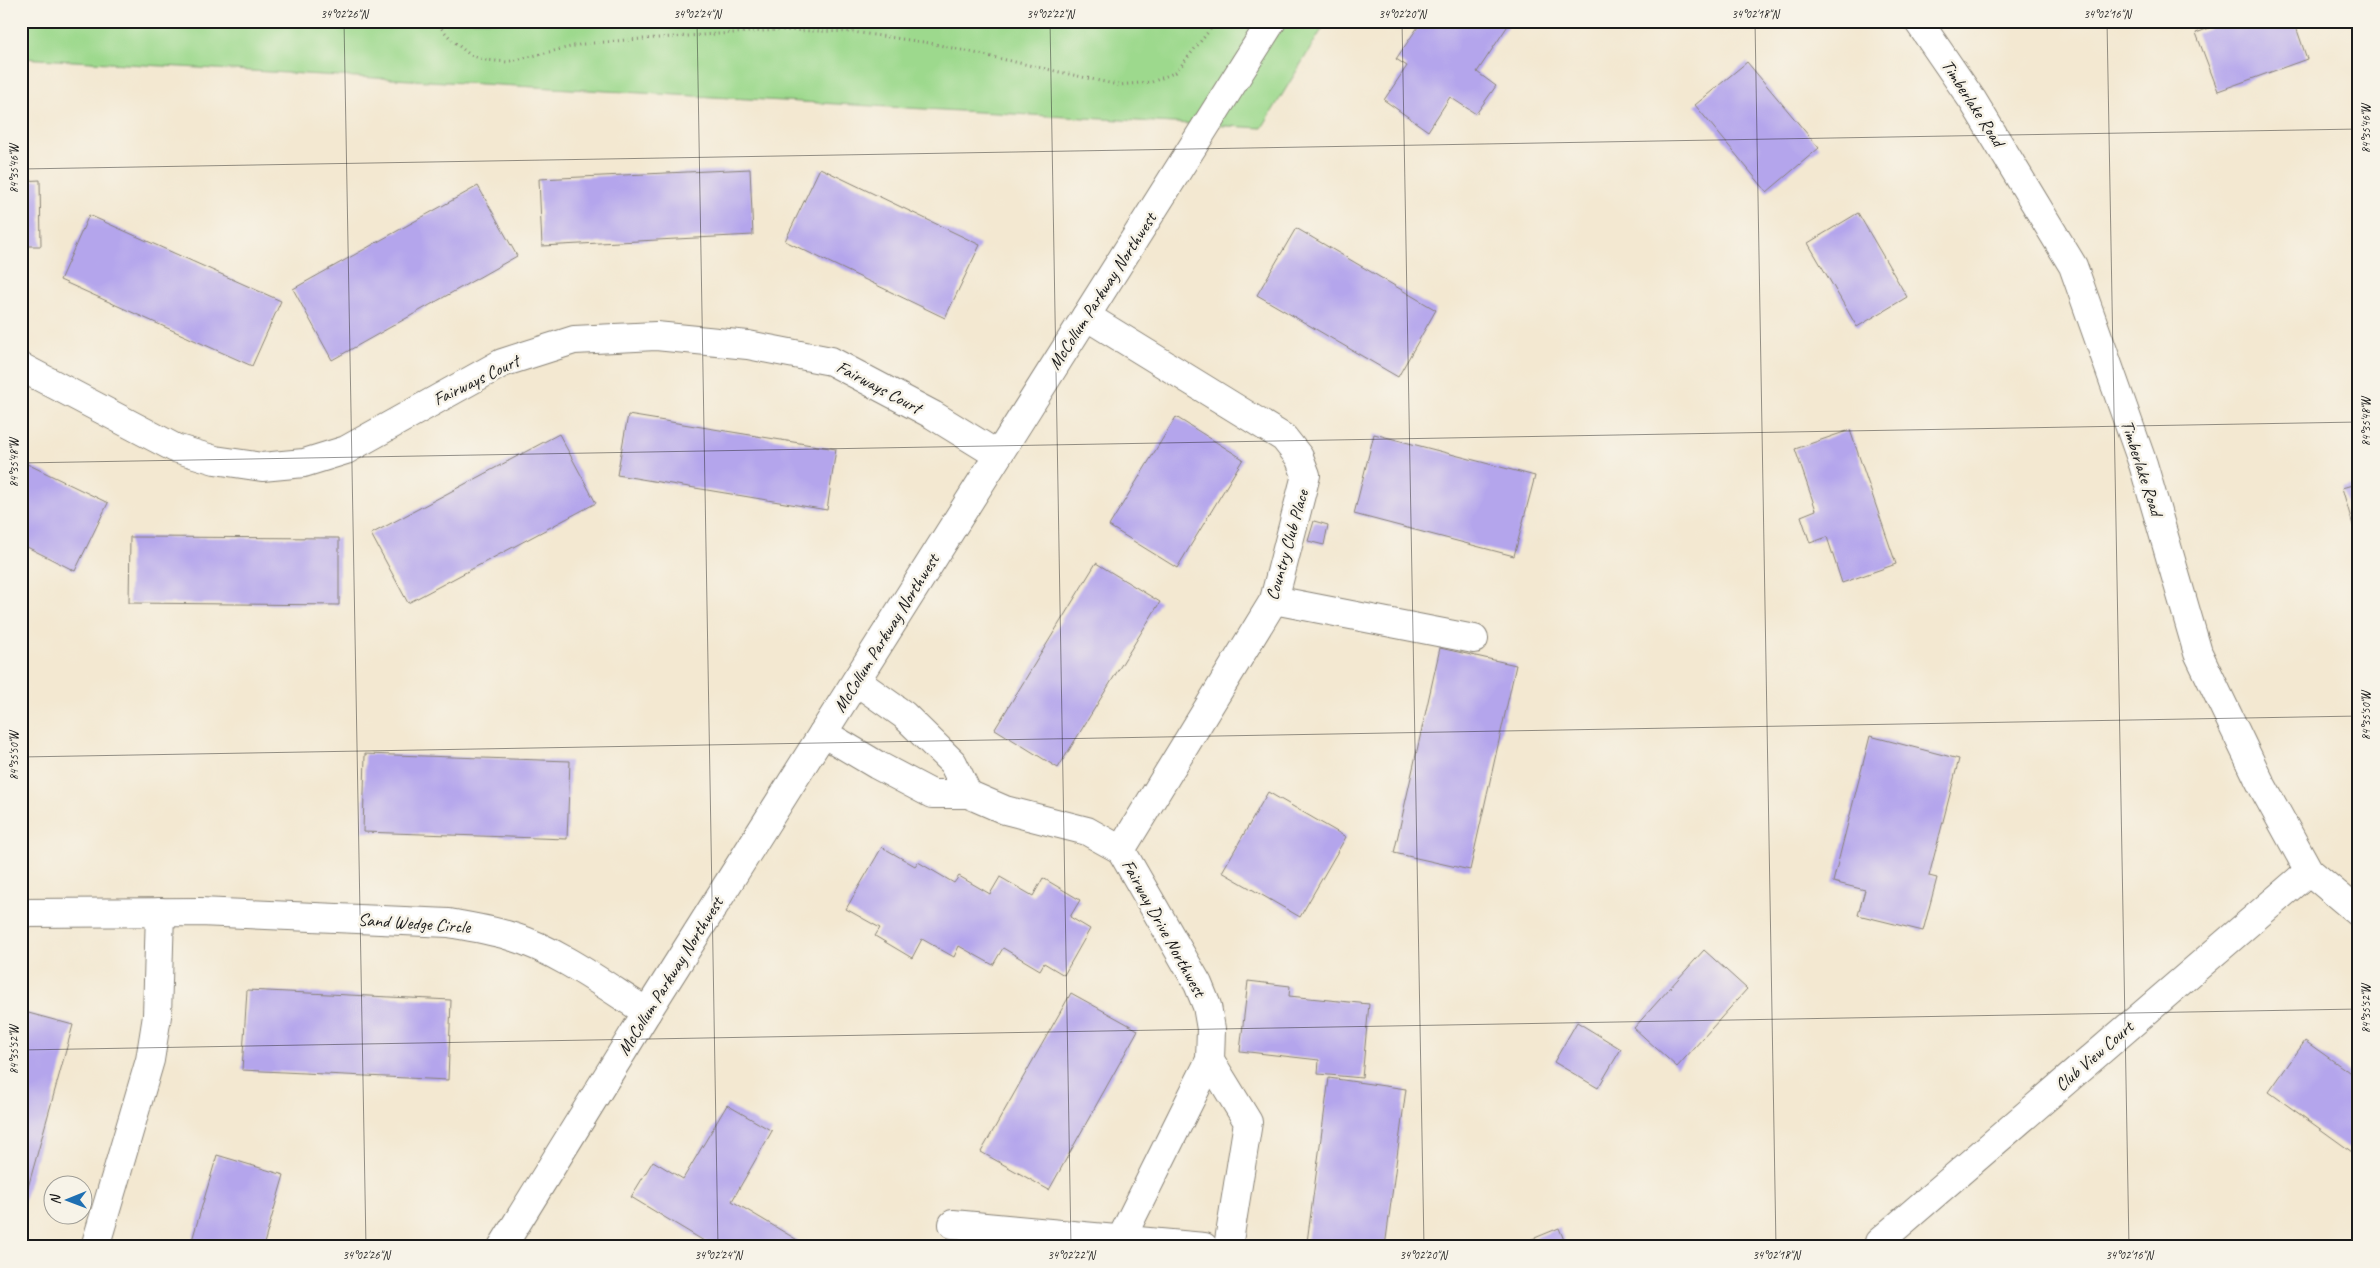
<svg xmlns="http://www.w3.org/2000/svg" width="2380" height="1268" font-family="Caveat,sans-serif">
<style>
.green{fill:#9dd98d;stroke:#5c7a54}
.building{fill:#b4a5ec}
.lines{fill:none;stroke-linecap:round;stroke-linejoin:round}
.minor-casing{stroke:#888276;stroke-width:30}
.path{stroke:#888276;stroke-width:3;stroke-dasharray:1 4;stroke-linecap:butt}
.minor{stroke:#fff;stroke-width:28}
.ticks{fill:none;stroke:#1c1c1c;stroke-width:1;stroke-opacity:0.45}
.labels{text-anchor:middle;stroke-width:5;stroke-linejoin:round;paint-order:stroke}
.street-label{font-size:18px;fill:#1c1c1c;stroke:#f7f3e8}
.neatline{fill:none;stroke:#1c1c1c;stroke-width:2}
.ticks-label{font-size:12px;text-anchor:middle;fill:#1c1c1c}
</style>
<rect width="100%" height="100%" fill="#f7f3e8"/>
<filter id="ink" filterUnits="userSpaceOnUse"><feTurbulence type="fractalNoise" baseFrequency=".02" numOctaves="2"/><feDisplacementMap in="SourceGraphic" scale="10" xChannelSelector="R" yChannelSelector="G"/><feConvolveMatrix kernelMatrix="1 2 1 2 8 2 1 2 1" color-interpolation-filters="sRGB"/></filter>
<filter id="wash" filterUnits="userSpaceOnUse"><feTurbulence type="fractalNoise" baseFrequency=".0096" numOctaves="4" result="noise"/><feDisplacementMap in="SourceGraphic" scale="20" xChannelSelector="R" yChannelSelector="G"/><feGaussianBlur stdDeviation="1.12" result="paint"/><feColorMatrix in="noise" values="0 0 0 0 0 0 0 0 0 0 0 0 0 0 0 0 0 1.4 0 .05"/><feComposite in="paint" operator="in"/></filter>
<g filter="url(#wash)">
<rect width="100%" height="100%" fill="#f3e8d1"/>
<path class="green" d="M21 21H1327L1262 128 21 58Z"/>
<g id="blocks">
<g class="building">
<path d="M1422 21H1511L1477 72 1496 86 1476 114 1450 97 1428 131 1384 100 1407 66 1396 59Z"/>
<path d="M2228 21H2294L2307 59 2218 91 2196 33Z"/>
<path d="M1747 62 1819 148 1767 192 1695 105Z"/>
<path d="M820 168 980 245 945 318 785 241Z"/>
<path d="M750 169 753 235 542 246 539 179Z"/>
<path d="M40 180 41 246H21V181Z"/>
<path d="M478 186 517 256 332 360 293 289Z"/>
<path d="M1858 213 1907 297 1857 327 1808 243Z"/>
<path d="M89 215 281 301 252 366 60 280Z"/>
<path d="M1296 228 1436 310 1398 377 1257 295Z"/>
<path d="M628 415 836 449 827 510 617 475Z"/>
<path d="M1176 417 1243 459 1177 568 1109 526Z"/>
<path d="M1850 430 1896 564 1842 583 1827 537 1810 543 1801 516 1816 510 1795 449Z"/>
<path d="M559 434 596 503 408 603 371 534Z"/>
<path d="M1374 434 1535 476 1514 556 1354 514Z"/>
<path d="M21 461 108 503 75 571 21 544Z"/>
<path d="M2359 483V542H2358L2342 488Z"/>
<path d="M1314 521 1328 525 1324 545 1308 541Z"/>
<path d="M130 537 339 538V605L129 603Z"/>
<path d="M1096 563 1160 602 1058 768 995 729Z"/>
<path d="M1440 648 1516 665 1470 870 1394 853Z"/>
<path d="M1870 736 1959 759 1929 876 1937 878 1923 931 1858 915 1865 890 1833 882Z"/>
<path d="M365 754 570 761 567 839 363 832Z"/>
<path d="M1268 792 1346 837 1300 917 1222 872Z"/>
<path d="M882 847 915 866 918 862 954 883 959 876 990 894 1000 877 1033 896 1043 878 1080 900 1070 917 1090 929 1064 975 1044 963 1040 970 1003 948 993 965 959 946 954 957 922 939 912 958 875 936 880 928 846 909Z"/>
<path d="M1704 950 1747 989 1677 1067 1634 1028Z"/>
<path d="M1248 981 1290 986 1289 996 1369 1004 1362 1078 1318 1074 1319 1060 1240 1051Z"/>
<path d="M247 990 451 1000 448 1080 242 1070Z"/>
<path d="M1071 993 1138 1030 1049 1190 981 1152Z"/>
<path d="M21 1011 73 1025 22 1209H21Z"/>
<path d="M1577 1022 1621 1049 1598 1088 1554 1062Z"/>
<path d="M2305 1041 2359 1079V1093L2355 1098 2359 1100V1157L2269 1092Z"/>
<path d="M1329 1078 1406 1089 1385 1247H1321V1244L1307 1242Z"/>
<path d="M727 1105 772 1131 732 1201 799 1241 795 1247H714L631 1197 653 1161 683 1179Z"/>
<path d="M217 1155 284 1175 263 1247H190Z"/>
<path d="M1559 1228 1567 1247H1513Z"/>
</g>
</g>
</g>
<g filter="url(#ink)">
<use href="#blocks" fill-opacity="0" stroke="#888276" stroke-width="1"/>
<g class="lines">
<defs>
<g id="minor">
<path d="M1918 21 1973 101 2073 266 2143 464 2198 653 2260 782 2309 871 2359 913"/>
<path d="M1086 316 1284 438 1299 457 1306 475 1274 600 1121 850"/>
<path d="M21 367 175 448 215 460 262 467 304 463 346 450 502 363 574 340 656 336 748 345 831 361 933 415 998 455"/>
<path d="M1274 600 1474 639"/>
<path d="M856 681 904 715 953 763 968 794"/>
<path d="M823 733 877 765 932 794H968L1005 810 1087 831 1121 850 1198 984 1207 1006 1211 1029 1210 1060 1248 1122 1228 1247"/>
<path d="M21 913 200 912 449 923C470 927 492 930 513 937 557 950 607 987 647 1012"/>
<path d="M953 1224 1204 1247"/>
<path d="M1121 1239 1210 1060"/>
<path d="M1879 1242 2309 871"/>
<path d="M95 1247 150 1060 157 1016 160 912"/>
<path d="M502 1247 647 1012 1272 21"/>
</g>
</defs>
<use href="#minor" class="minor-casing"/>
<path class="path" d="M435 21 452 40 470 55 486 60 507 62 583 44 627 40 779 30 853 32 930 43 1118 85 1152 82 1176 72 1217 21"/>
<use href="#minor" class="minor"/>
</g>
</g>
<path class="ticks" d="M344 21 366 1247M697 21 718 1247M1050 21 1071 1247M1402 21 1424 1247M1755 21 1776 1247M2107 21 2129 1247M21 169 2359 129M21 463 2359 422M21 757 2359 716M21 1050 2359 1009"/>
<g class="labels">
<g class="street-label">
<text transform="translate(1973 103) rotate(57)" y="6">Timberlake Road</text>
<text transform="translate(1102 291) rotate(-57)" y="6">McCollum Parkway Northwest</text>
<text transform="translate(476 380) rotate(-26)" y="6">Fairways Court</text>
<text transform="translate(879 387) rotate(28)" y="6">Fairways Court</text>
<text transform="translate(2142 468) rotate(72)" y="6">Timberlake Road</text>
<text transform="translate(1287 545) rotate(-74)" y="6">Country Club Place</text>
<text transform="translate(886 633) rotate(-58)" y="6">McCollum Parkway Northwest</text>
<text transform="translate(414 923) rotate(4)" y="6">Sand Wedge Circle</text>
<text transform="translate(1164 928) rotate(61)" y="6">Fairway Drive Northwest</text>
<text transform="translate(670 976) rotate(-58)" y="6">McCollum Parkway Northwest</text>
<text transform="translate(2094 1056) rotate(-41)" y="6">Club View Court</text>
</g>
</g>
<rect width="2380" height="1268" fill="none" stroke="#f7f3e8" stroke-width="55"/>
<g transform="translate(68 1200) rotate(269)"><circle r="24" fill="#f7f3e8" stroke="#9f9d96"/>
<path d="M0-4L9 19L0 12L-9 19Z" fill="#1f6fb2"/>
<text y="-8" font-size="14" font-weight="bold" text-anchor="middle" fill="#1c1c1c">N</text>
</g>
<rect x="28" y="28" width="2324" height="1212" class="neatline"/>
<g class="ticks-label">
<text x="344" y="18">34°02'26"N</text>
<text x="697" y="18">34°02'24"N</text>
<text x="1050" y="18">34°02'22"N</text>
<text x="1402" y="18">34°02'20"N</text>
<text x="1755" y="18">34°02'18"N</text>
<text x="2107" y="18">34°02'16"N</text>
<text transform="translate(2366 129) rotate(-90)" y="4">84°35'46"W</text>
<text transform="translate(14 169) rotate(-90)" y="4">84°35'46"W</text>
<text transform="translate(2366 422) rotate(-90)" y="4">84°35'48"W</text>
<text transform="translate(14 463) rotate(-90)" y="4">84°35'48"W</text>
<text transform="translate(2366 716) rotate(-90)" y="4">84°35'50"W</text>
<text transform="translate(14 756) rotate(-90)" y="4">84°35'50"W</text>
<text transform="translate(2366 1009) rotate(-90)" y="4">84°35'52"W</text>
<text transform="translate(14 1050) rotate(-90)" y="4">84°35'52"W</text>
<text x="366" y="1259">34°02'26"N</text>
<text x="718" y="1259">34°02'24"N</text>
<text x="1071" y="1259">34°02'22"N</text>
<text x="1423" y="1259">34°02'20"N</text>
<text x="1776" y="1259">34°02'18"N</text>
<text x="2129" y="1259">34°02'16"N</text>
</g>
</svg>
